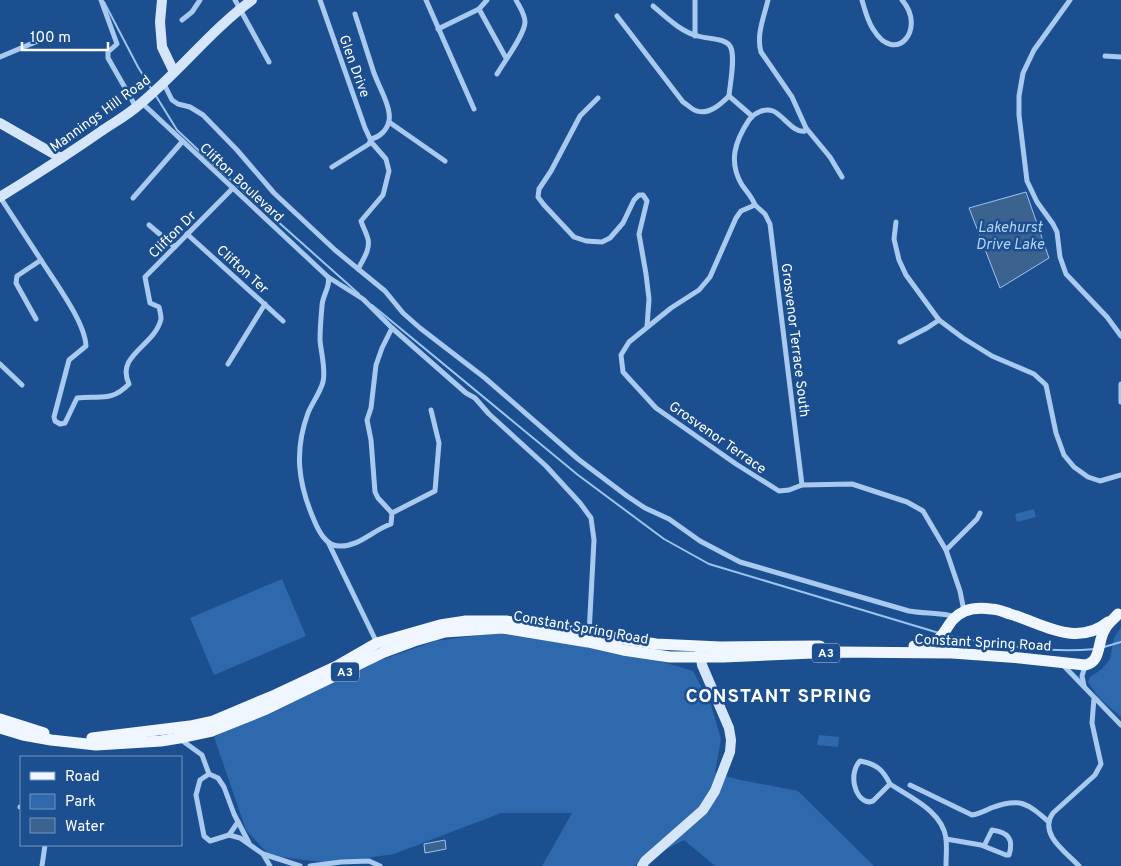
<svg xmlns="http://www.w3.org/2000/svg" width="1121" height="866" font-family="Overpass,sans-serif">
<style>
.green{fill:#2e69ad}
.water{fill:#3c6290;stroke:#9cc4f0}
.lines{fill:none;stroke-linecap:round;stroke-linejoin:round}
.stream{stroke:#9cc4f0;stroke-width:2}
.street{stroke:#a9c9ee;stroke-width:5}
.secondary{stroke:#d6e6fa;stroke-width:10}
.primary{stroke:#f0f6ff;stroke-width:11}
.labels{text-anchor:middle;stroke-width:5;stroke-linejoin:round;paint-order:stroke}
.shield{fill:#1b4f8f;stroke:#bbcadd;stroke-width:1}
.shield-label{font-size:12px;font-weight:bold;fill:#fff}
.street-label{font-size:14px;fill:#fff;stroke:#1b4f8f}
.water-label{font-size:15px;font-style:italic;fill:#b5d3f5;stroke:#1b4f8f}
.district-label{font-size:19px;font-weight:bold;letter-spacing:1px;fill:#fff;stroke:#1b4f8f}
</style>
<rect width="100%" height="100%" fill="#1b4f8f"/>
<g class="green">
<path d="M1034 509 1036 517 1017 522 1015 514Z"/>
<path d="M282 579 306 636 214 675 190 618Z"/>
<path d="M1121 627V717L1099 698 1088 682 1090 677 1102 669 1110 659 1114 638Z"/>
<path d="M495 633 575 645 623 650 693 671 711 705 721 739 715 773 736 779 798 791 874 866H715L684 840 634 866H542L572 813H501L394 854 332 863 270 856 246 830 214 737 298 693 333 677 435 641Z"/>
<path d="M819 735 839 737 838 747 817 745Z"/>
</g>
<g class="water">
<path d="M1026 192 1049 258 1000 288 969 208Z"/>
<path d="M445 840 446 849 425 853 424 844Z"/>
</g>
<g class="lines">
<g class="stream">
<path d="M104 2 138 67 152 90"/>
<path d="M156 96 177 130 212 163 359 294"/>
<path d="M372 305 578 475 664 539 709 564 939 633"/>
<path d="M948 636C996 644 1045 654 1095 649"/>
<path d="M1104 647 1121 642"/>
</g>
<g class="street">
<path d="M101 0 117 44 108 52V58L136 107"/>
<path d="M235 0 269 62"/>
<path d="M320 0 365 128 372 143 386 159 389 171 383 195 361 221C363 227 365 230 367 236 372 247 363 260 358 269"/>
<path d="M426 0 474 109"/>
<path d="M695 0V36"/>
<path d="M862 0C865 10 867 20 873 29 896 67 927 28 902 0"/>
<path d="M1070 0 1034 50 1023 73 1019 96V115L1027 181 1037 202 1053 224 1057 232 1060 257 1066 274 1107 317 1121 336"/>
<path d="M653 6C666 17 681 32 698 36 707 39 725 38 730 46 736 55 730 84 729 96"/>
<path d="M479 9 506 58"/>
<path d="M355 14C361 33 367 51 373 70 377 84 392 107 389 121 387 130 380 137 371 139"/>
<path d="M617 16 683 102C687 104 692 110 697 111 709 115 721 104 729 96"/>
<path d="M182 20 192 12 200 0"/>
<path d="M438 29 479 9 487 0"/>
<path d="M1105 56 1121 57"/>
<path d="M0 57 52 35"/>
<path d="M497 74C504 62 525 34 525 22 525 14 519 6 516 0"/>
<path d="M164 84 172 100 178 104 190 107 203 115 237 150 274 193 335 250 385 291 403 313 420 328 485 378 578 459 627 496 645 508 669 519 700 541 740 562 909 611C925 614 941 612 956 617"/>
<path d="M729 96 752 116"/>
<path d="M598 98 580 116 551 171 539 189 538 197 544 205 574 237 586 241 602 242 610 238 623 223 634 200 639 195H643L647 201 639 234 646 274 649 299 647 327"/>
<path d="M142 103 328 277 363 299 392 328 466 393 475 398 489 414 546 466 580 503 591 518 594 540 589 634"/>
<path d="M389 122 445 161"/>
<path d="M806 128 830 157 842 177"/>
<path d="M332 167 369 144 371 139"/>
<path d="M0 197 41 260 17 276 16 283 36 319"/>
<path d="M133 198 182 142"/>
<path d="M755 205 741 211 736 218 710 277 699 290 671 308 629 342 621 355 623 372 656 408 736 464 779 491 789 490 802 485 852 484 907 502 923 511 946 550 960 591 964 611"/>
<path d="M755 205C752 197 747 192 742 185 728 162 735 141 749 120 754 113 764 108 773 111 783 115 794 134 805 131L806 128 792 97 761 52C756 35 764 17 768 0"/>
<path d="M755 205 765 214 770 224 802 485"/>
<path d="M896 222 894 239 899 260 906 275 939 320 963 338 992 356 1034 374 1046 385 1056 433 1064 455 1074 467 1088 477 1100 481 1121 475"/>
<path d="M149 225 175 247"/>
<path d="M187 234 283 321"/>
<path d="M41 260C55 282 85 322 86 346L69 360 54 417 55 421 60 424 65 423 77 398C100 395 110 403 129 384 115 355 155 346 161 319 161 316 160 311 159 307L150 303 145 277 233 188"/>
<path d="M328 277C331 286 322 296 322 306 321 317 320 329 320 340 321 353 326 369 323 382 320 393 312 403 308 413 294 451 298 483 314 520 318 530 326 546 339 546 359 547 373 530 391 524L392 513 435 491 439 443 431 410"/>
<path d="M392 328 382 348 376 365 371 408 367 420 371 440 375 492 378 498 392 513"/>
<path d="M900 342 927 328 939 320"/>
<path d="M0 364 22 385"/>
<path d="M228 364 265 304"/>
<path d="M1121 384V402"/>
<path d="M328 542 377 643"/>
<path d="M946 550 977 519 980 513"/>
<path d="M1062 664 1121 725"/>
<path d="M1084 686 1082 676 1085 666"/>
<path d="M180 739 202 755 209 774 218 778 224 787 234 814 249 843"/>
<path d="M860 761C877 764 883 770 890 784L873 801 869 802C853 799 849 772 860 761Z"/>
<path d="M209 774 200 780 196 795 204 836 210 841 229 835 238 822"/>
<path d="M890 784C911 798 942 811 946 838 947 847 946 857 946 866"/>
<path d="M910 785 972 815C979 814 985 811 991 808 1020 797 1027 803 1049 822"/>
<path d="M20 807H21"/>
<path d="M229 835 240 838 263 854 300 866"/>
<path d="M946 839 981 845 1006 855H1009C1014 839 1008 832 992 830L984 846"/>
<path d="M263 854 270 866"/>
<path d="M42 866 45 845"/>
<path d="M310 866 341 862 369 861 380 866"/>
<path d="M1079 866C1066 852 1038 834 1053 813L1095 775 1101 764 1092 723 1094 698"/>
</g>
<g class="secondary">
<path d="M162 0 160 22 162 47 174 72"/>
<path d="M0 123 61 158"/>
<path d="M0 197C34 176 67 155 100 132 113 123 128 115 140 104 179 72 211 30 252 0"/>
<path d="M642 866 645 861 703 810 715 791 730 752 731 740 729 728 702 665 700 651"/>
</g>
<g class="primary">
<path d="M914 646C951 646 940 622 965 611 973 608 983 608 991 609 998 609 1004 612 1010 614 1042 623 1076 648 1108 622"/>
<path d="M0 719 44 733"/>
<path d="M0 728 23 735 51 740 96 745 161 741 179 738 212 731 264 710 384 652 414 641 445 632 502 628 588 642 623 650 670 657H723L836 652 952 653 1020 658 1085 665C1102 662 1097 641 1105 629 1108 623 1114 619 1118 614"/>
<path d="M92 738 190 726 213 721 275 695 337 666 377 643 440 625 466 621H506L656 644 720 647 820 646"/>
</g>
</g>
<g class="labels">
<g class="shield">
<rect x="812" y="643.5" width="28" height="19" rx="4"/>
<rect x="331" y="662.5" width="28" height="19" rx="4"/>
</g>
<g class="shield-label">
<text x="826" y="657">A3</text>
<text x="345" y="676">A3</text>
</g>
<g class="street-label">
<text transform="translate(355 66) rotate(70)" y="5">Glen Drive</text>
<text transform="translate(100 113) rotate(-36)" y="5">Mannings Hill Road</text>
<text transform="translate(242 182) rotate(43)" y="5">Clifton Boulevard</text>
<text transform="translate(172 234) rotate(-45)" y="5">Clifton Dr</text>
<text transform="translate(243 269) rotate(42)" y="5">Clifton Ter</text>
<text transform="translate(796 340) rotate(83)" y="5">Grosvenor Terrace South</text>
<text transform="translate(718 437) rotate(35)" y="5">Grosvenor Terrace</text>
<text transform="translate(581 627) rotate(10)" y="5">Constant Spring Road</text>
<text transform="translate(983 642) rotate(3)" y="5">Constant Spring Road</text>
</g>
<g class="water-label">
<text x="1010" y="232">Lakehurst<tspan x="1010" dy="17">Drive Lake</tspan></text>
</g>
<g class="district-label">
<text x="779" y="702">CONSTANT SPRING</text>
</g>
</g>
<rect x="20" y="756" width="162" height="90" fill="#1b4f8f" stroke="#7695bc"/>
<rect x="30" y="772" width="25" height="8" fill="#f0f6ff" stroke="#7695bc"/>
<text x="65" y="781" font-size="15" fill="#ffffff">Road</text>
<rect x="30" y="794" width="25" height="15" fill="#2e69ad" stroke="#7695bc"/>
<text x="65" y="806" font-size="15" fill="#ffffff">Park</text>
<rect x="30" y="818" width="25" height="15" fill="#3c6290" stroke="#7695bc"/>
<text x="65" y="831" font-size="15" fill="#ffffff">Water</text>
<path d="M22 42v8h86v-8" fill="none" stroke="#ffffff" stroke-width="2.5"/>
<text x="30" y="42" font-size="15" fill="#ffffff" stroke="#1b4f8f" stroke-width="4" paint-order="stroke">100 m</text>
</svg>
